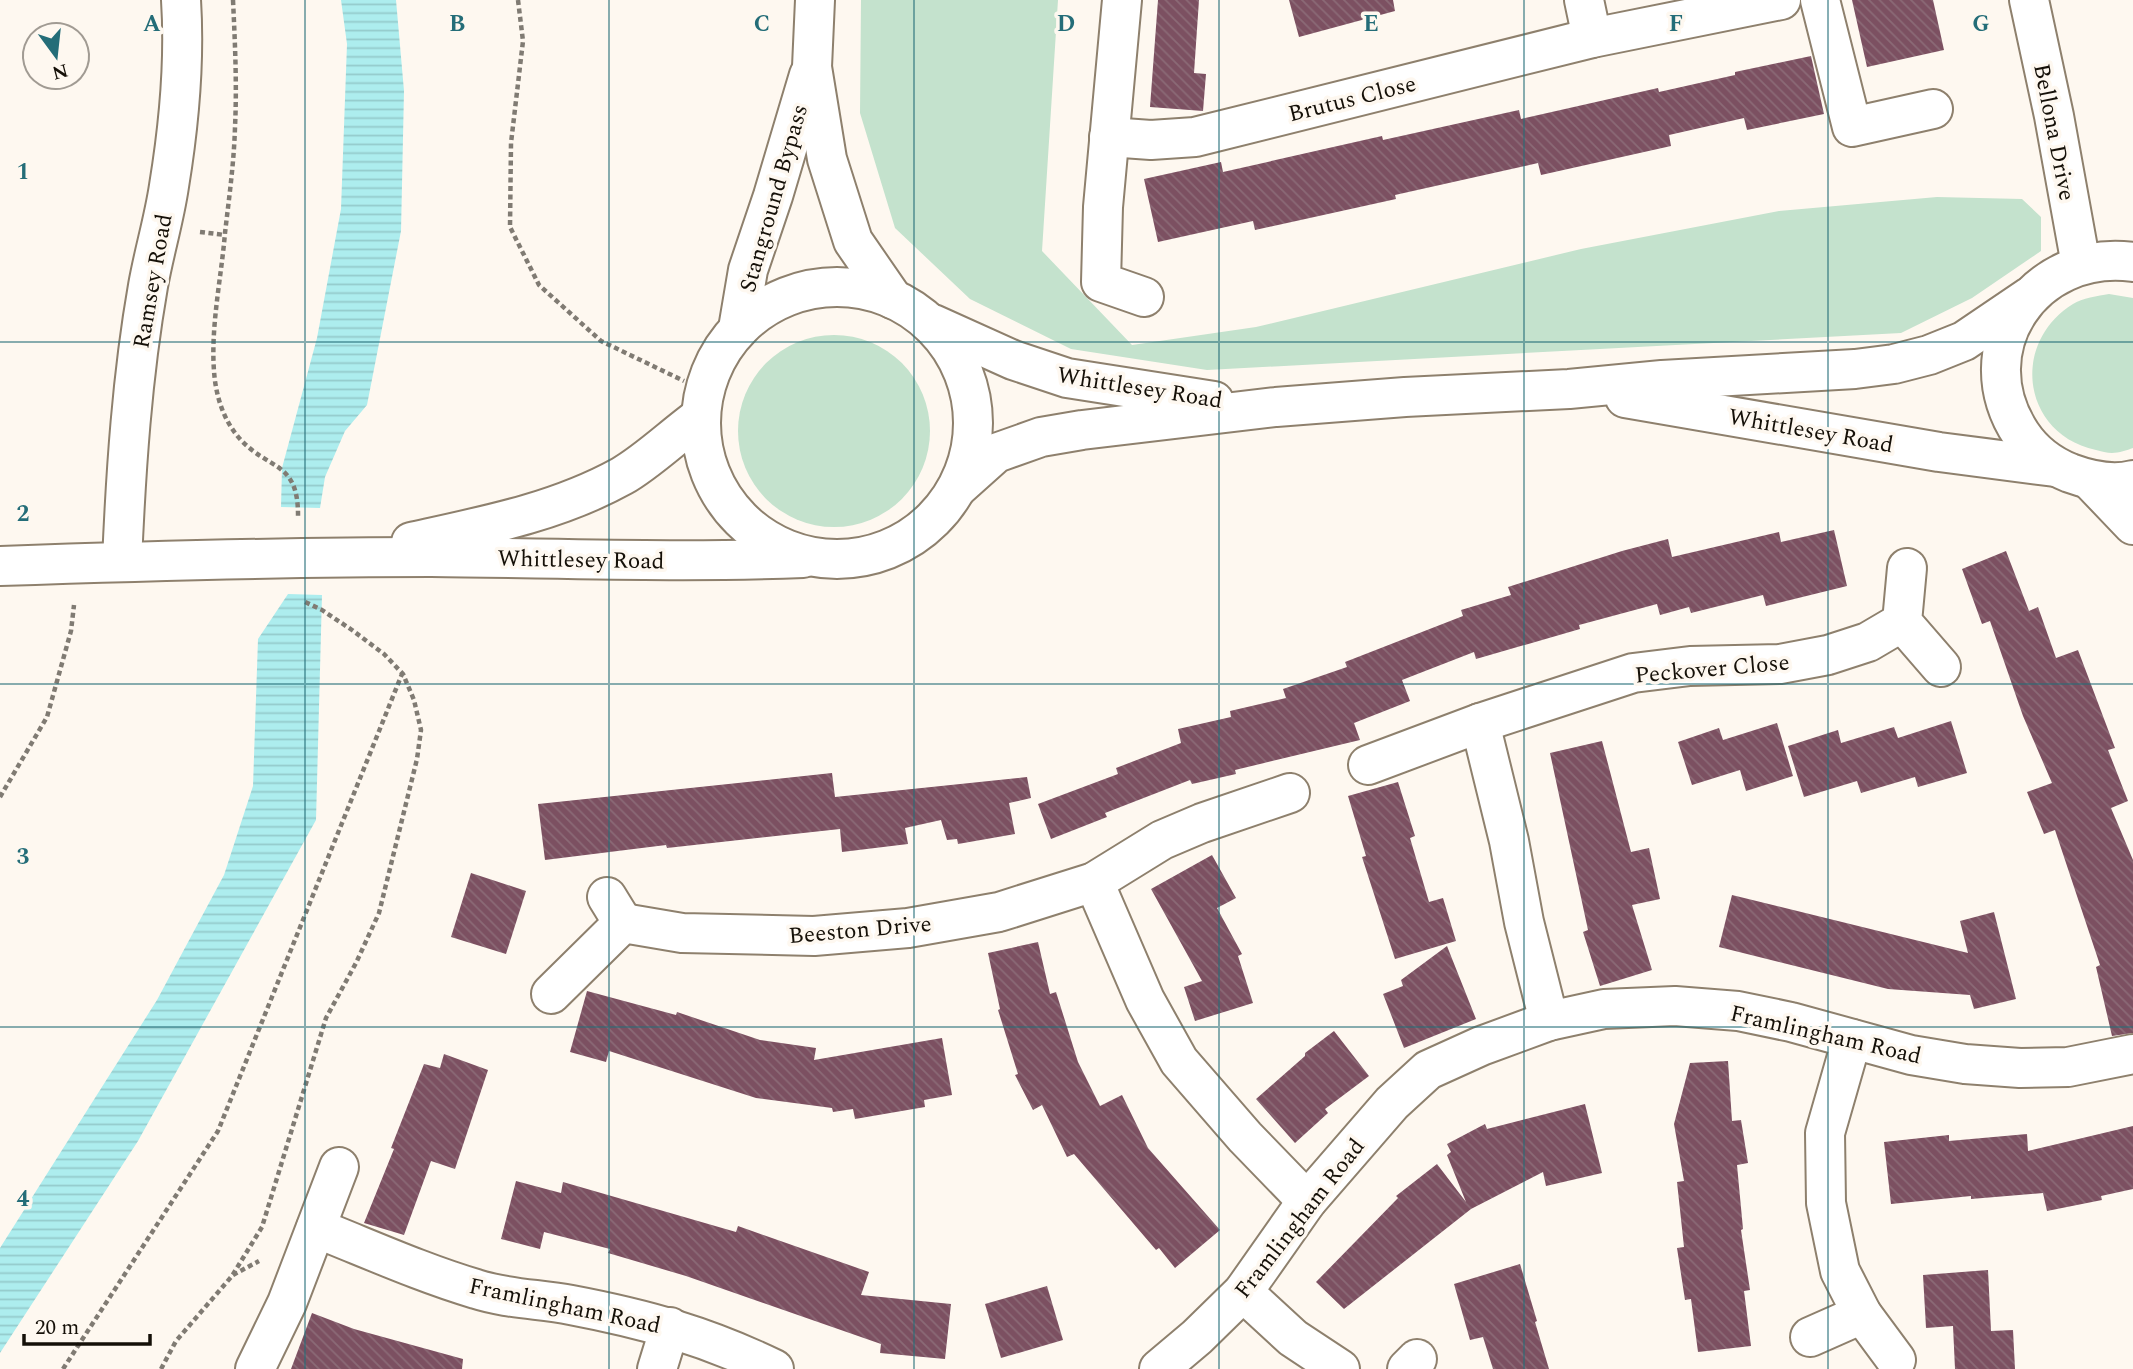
<svg xmlns="http://www.w3.org/2000/svg" width="2133" height="1369" font-family="Spectral,serif">
<style>
.grass{fill:#c4e2cd}
.water{fill:url(#water-rules)}
.building{fill:url(#building-back-hatch)}
.lines{fill:none;stroke-linecap:round;stroke-linejoin:round}
.minor-casing{stroke:#8e806d;stroke-width:42}
.major-casing{stroke:#8e806d;stroke-width:42}
.path{stroke:#807b73;stroke-width:4.5;stroke-dasharray:5 3.5;stroke-linecap:butt}
.minor{stroke:#fff;stroke-width:38}
.major{stroke:#fff;stroke-width:38}
.grid{fill:none;stroke:#246d78;stroke-width:2;stroke-opacity:0.55}
.labels{text-anchor:middle;stroke-width:7;stroke-linejoin:round;paint-order:stroke}
.street-label{font-size:23px;fill:#151008;stroke:#fef8f0}
.grid-label{font-size:23px;text-anchor:middle;font-weight:bold;fill:#246d78;stroke:#fef8f0;stroke-width:7;stroke-linejoin:round;paint-order:stroke}
</style>
<defs>
<pattern id="water-rules" width="6" height="5" patternUnits="userSpaceOnUse" patternTransform="scale(1.75)"><rect width="6" height="5" fill="#adedee"/><path d="M0 2.5h6" fill="none" stroke="#94cacb"/></pattern>
<pattern id="building-back-hatch" width="6" height="6" patternUnits="userSpaceOnUse" patternTransform="scale(1.75)"><rect width="6" height="6" fill="#7c5061"/><path d="M-1 5l2 2M0 0l6 6M5-1l2 2" fill="none" stroke="#8b6a76"/></pattern>
</defs>
<rect width="100%" height="100%" fill="#fef8f0"/>
<g class="grass">
<path d="M861 0H1058L1042 251 1132 345 1256 327 1581 249 1779 211 1937 197 2022 199 2041 217V251L1972 298 1901 333 1207 370 1071 349 970 299 895 228 860 113Z"/>
<path d="M2109 294 2133 298V448C2127 450 2119 453 2112 453 2107 453 2101 451 2096 450 2022 434 2010 343 2073 304 2082 298 2098 296 2109 294Z"/>
<circle cx="834" cy="431" r="96"/>
</g>
<g class="water">
<path d="M341 0H396L404 91 401 231 367 405 345 431 325 477 320 508 281 507 282 468 317 338 341 209 347 44Z"/>
<path d="M288 594 322 595 316 820 138 1141 0 1353V1248L157 1000 224 875 253 786 258 639Z"/>
</g>
<g class="building">
<path d="M1158 0H1199L1194 73 1206 74 1203 111 1150 107Z"/>
<path d="M1289 0H1393L1395 11 1299 37Z"/>
<path d="M1852 0H1933L1944 50 1867 67Z"/>
<path d="M1811 56 1824 114 1747 130 1744 118 1669 135 1671 146 1541 175 1538 163 1395 195 1396 199 1255 230 1253 221 1158 242 1144 179 1221 162 1223 172 1382 136 1383 140 1519 110 1521 119 1658 88 1659 92 1735 75V72Z"/>
<path d="M1834 530 1847 586 1766 606 1763 595 1691 613 1689 607 1660 615 1657 604 1579 625 1580 629 1476 659 1474 652 1402 680 1410 701 1354 723 1360 740 1235 770 1236 774 1192 784 1190 780 1105 813 1107 817 1051 839 1038 804 1118 774 1116 768 1181 743 1178 729 1231 717 1230 711 1286 698 1283 689 1347 667 1345 662 1463 616 1461 610 1511 595 1508 587 1622 551 1668 539 1672 557 1779 532 1781 542Z"/>
<path d="M2006 551 2029 611 2038 607 2056 658 2078 650 2115 748 2108 750 2128 801 2111 808 2133 860V1033L2112 1036 2096 967 2100 965 2055 830 2044 834 2027 792 2052 783 2023 716 1990 621 1982 624 1962 569Z"/>
<path d="M1951 721 1967 773 1918 787 1915 777 1861 793 1857 781 1804 797 1788 746 1838 730 1841 743 1894 727 1898 738Z"/>
<path d="M1777 723 1793 776 1746 791 1740 770 1692 785 1678 742 1719 728 1723 740Z"/>
<path d="M1602 741 1631 852 1649 848 1660 899 1632 905 1652 970 1600 986 1583 932 1588 930 1550 753Z"/>
<path d="M832 773 835 797 1027 777 1031 798 1009 803 1015 834 958 844 957 839 947 840 941 820 905 828 908 844 842 852 840 829 667 848 666 845 545 860 538 804Z"/>
<path d="M1398 782 1415 836 1410 838 1429 902 1443 898 1456 941 1395 959 1362 857 1366 856 1348 796Z"/>
<path d="M1212 855 1236 898 1217 908 1242 954 1238 956 1253 1003 1195 1021 1184 987 1202 981 1151 889Z"/>
<path d="M471 873 526 891 506 954 451 937Z"/>
<path d="M1732 895 1968 953 1960 921 1994 912 2016 999 1974 1009 1970 995 1888 989 1719 947Z"/>
<path d="M1038 942 1050 994 1056 992 1078 1062 1100 1106 1122 1095 1148 1148 1220 1230 1175 1268 1159 1248 1156 1250 1074 1154 1067 1157 1042 1105 1033 1110 1015 1075 1018 1074 998 1010 1000 1009 988 953Z"/>
<path d="M1447 946 1476 1019 1404 1048 1383 994 1403 986 1401 980Z"/>
<path d="M587 991 676 1015 677 1012 760 1040 816 1048 814 1060 942 1038 952 1095 924 1100 925 1107 855 1119 853 1109 833 1112 832 1108 756 1098 609 1051 606 1062 570 1052Z"/>
<path d="M1334 1031 1369 1076 1325 1109 1328 1113 1295 1143 1256 1099 1305 1056V1053Z"/>
<path d="M444 1054 488 1070 455 1169 431 1161 404 1235 364 1223 394 1149 391 1148 424 1064 440 1068Z"/>
<path d="M1728 1061 1732 1121 1741 1120 1748 1163 1737 1165 1743 1229 1741 1230 1750 1290 1744 1291 1751 1346 1698 1352 1691 1299 1685 1300 1677 1248 1684 1247 1677 1182 1684 1181 1674 1124 1690 1063Z"/>
<path d="M1585 1104 1602 1173 1546 1186 1543 1172 1471 1209 1344 1309 1316 1282 1398 1198 1396 1196 1437 1164 1466 1202 1447 1155 1451 1152 1447 1144 1485 1124 1487 1129Z"/>
<path d="M2133 1126V1189L2101 1196 2102 1200 2047 1211 2043 1193 1971 1199V1196L1891 1204 1884 1142 1949 1135V1141L2027 1134 2028 1151Z"/>
<path d="M516 1181 561 1193 563 1182 736 1232 738 1226 869 1272 861 1295 951 1304 945 1359 880 1353 881 1344 686 1276 608 1253 610 1249 544 1232 540 1249 501 1239Z"/>
<path d="M1520 1264 1537 1321 1535 1322 1549 1369H1493L1483 1337 1470 1340 1454 1284Z"/>
<path d="M1988 1270 1991 1331 2013 1330 2015 1369H1955L1953 1326 1926 1328 1923 1275Z"/>
<path d="M1047 1286 1063 1340 1001 1358 985 1304Z"/>
<path d="M312 1313 354 1329 463 1359 462 1369H291Z"/>
</g>
<g class="lines">
<defs>
<g id="minor">
<path d="M1122 0 1103 207 1101 282 1144 297"/>
<path d="M1584 0 1592 38"/>
<path d="M1820 0 1852 127 1933 109"/>
<path d="M2029 0 2054 116 2081 265"/>
<path d="M1109 137 1151 140 1195 137 1592 38 1781 0"/>
<path d="M2090 480 2133 525"/>
<path d="M1907 568 1902 622 1941 667"/>
<path d="M1480 723 1509 841 1524 922 1549 1021"/>
<path d="M1368 765 1480 723 1633 673 1690 666 1780 664 1828 655 1868 642 1902 622"/>
<path d="M1094 882 1145 1000 1179 1061 1245 1137 1307 1201"/>
<path d="M623 923 682 933 814 936 908 928 999 912 1094 882 1162 840 1202 823 1290 793"/>
<path d="M551 994 623 923 607 897"/>
<path d="M1852 1039 1825 1133 1826 1203 1840 1271 1862 1314 1896 1360"/>
<path d="M316 1228C369 1249 422 1273 476 1289 507 1299 539 1299 571 1305 645 1319 706 1336 774 1369"/>
<path d="M1243 1292 1293 1338 1340 1369"/>
<path d="M1810 1337 1862 1314"/>
<path d="M255 1369 287 1303 339 1167"/>
<path d="M657 1369 670 1327"/>
<path d="M1159 1369 1197 1337 1243 1292 1307 1201 1392 1103 1428 1070 1481 1046 1549 1021 1604 1009 1675 1006 1738 1011 1791 1022 1911 1055 1965 1064 2020 1068 2068 1067 2133 1054"/>
<path d="M1407 1369 1417 1359"/>
</g>
<g id="major">
<path d="M815 0 812 67 827 159 853 241 893 299"/>
<path d="M2133 262C2034 249 1965 349 2021 434 2033 452 2050 465 2070 473 2089 480 2113 485 2133 480"/>
<circle cx="837" cy="423" r="136"/>
<path d="M933 324 1013 360 1067 378 1214 401"/>
<path d="M738 329 748 270 773 196 809 75"/>
<path d="M1625 398 1939 452 2055 467"/>
<path d="M958 487 996 453 1041 437 1082 430 1276 407 1405 397 1569 389 1662 380 1855 369 1894 364 1929 355 1964 341 2029 297"/>
<path d="M411 542C484 526 557 512 622 476 647 462 676 434 700 417"/>
<path d="M122 562C126 469 132 377 148 286 154 252 164 220 169 186 179 125 185 62 181 0"/>
<path d="M0 566C144 561 287 557 431 557 554 558 679 563 803 558"/>
</g>
</defs>
<use href="#minor" class="minor-casing"/>
<use href="#major" class="major-casing"/>
<g class="path">
<path d="M233 0C235 43 237 85 235 127 234 163 229 198 225 233 221 281 209 333 215 381 218 402 225 422 240 439 269 471 299 460 298 518"/>
<path d="M518 0 523 41 511 143 510 227 539 285 601 341 684 381"/>
<path d="M200 232 225 235"/>
<path d="M0 797 47 717 71 631 74 605"/>
<path d="M233 1275 259 1261"/>
<path d="M63 1369 218 1131 402 674"/>
<path d="M161 1369 176 1341 232 1276 262 1227 326 1018 356 963 379 913 417 759 421 730 414 700 403 674 384 654 352 630 322 610 303 601"/>
</g>
<use href="#minor" class="minor"/>
<use href="#major" class="major"/>
</g>
<path class="grid" d="M305 0V1369M609 0V1369M914 0V1369M1219 0V1369M1524 0V1369M1828 0V1369M0 342H2133M0 684H2133M0 1027H2133"/>
<g class="labels">
<g class="street-label">
<text transform="translate(1352 98) rotate(-14)" y="8">Brutus Close</text>
<text transform="translate(2055 132) rotate(79)" y="8">Bellona Drive</text>
<text transform="translate(773 198) rotate(-74)" y="8">Stanground Bypass</text>
<text transform="translate(152 281) rotate(-80)" y="8">Ramsey Road</text>
<text transform="translate(1140 387) rotate(9)" y="8">Whittlesey Road</text>
<text transform="translate(1811 430) rotate(10)" y="8">Whittlesey Road</text>
<text transform="translate(581 559) rotate(1)" y="8">Whittlesey Road</text>
<text transform="translate(1712 668) rotate(-5)" y="8">Peckover Close</text>
<text transform="translate(860 929) rotate(-5)" y="8">Beeston Drive</text>
<text transform="translate(1826 1034) rotate(13)" y="8">Framlingham Road</text>
<text transform="translate(1299 1218) rotate(-52)" y="8">Framlingham Road</text>
<text transform="translate(565 1305) rotate(12)" y="8">Framlingham Road</text>
</g>
</g>
<g class="grid-label">
<text x="152" y="31">A</text>
<text x="457" y="31">B</text>
<text x="762" y="31">C</text>
<text x="1066" y="31">D</text>
<text x="1371" y="31">E</text>
<text x="1676" y="31">F</text>
<text x="1981" y="31">G</text>
<text x="23" y="179">1</text>
<text x="23" y="521">2</text>
<text x="23" y="864">3</text>
<text x="23" y="1206">4</text>
</g>
<g transform="translate(56 56) rotate(165)"><circle r="33" fill="#fef8f0" stroke="#a19b93" stroke-width="2"/>
<path d="M0-5L12 26L0 18L-12 26Z" fill="#246d78"/>
<text y="-10" font-size="19" font-weight="bold" text-anchor="middle" fill="#151008">N</text>
</g>
<path d="M24 1334v10h126v-10" fill="none" stroke="#151008" stroke-width="3.5"/>
<text x="35" y="1334" font-size="21" fill="#151008" stroke="#fef8f0" stroke-width="5" paint-order="stroke">20 m</text>
</svg>
